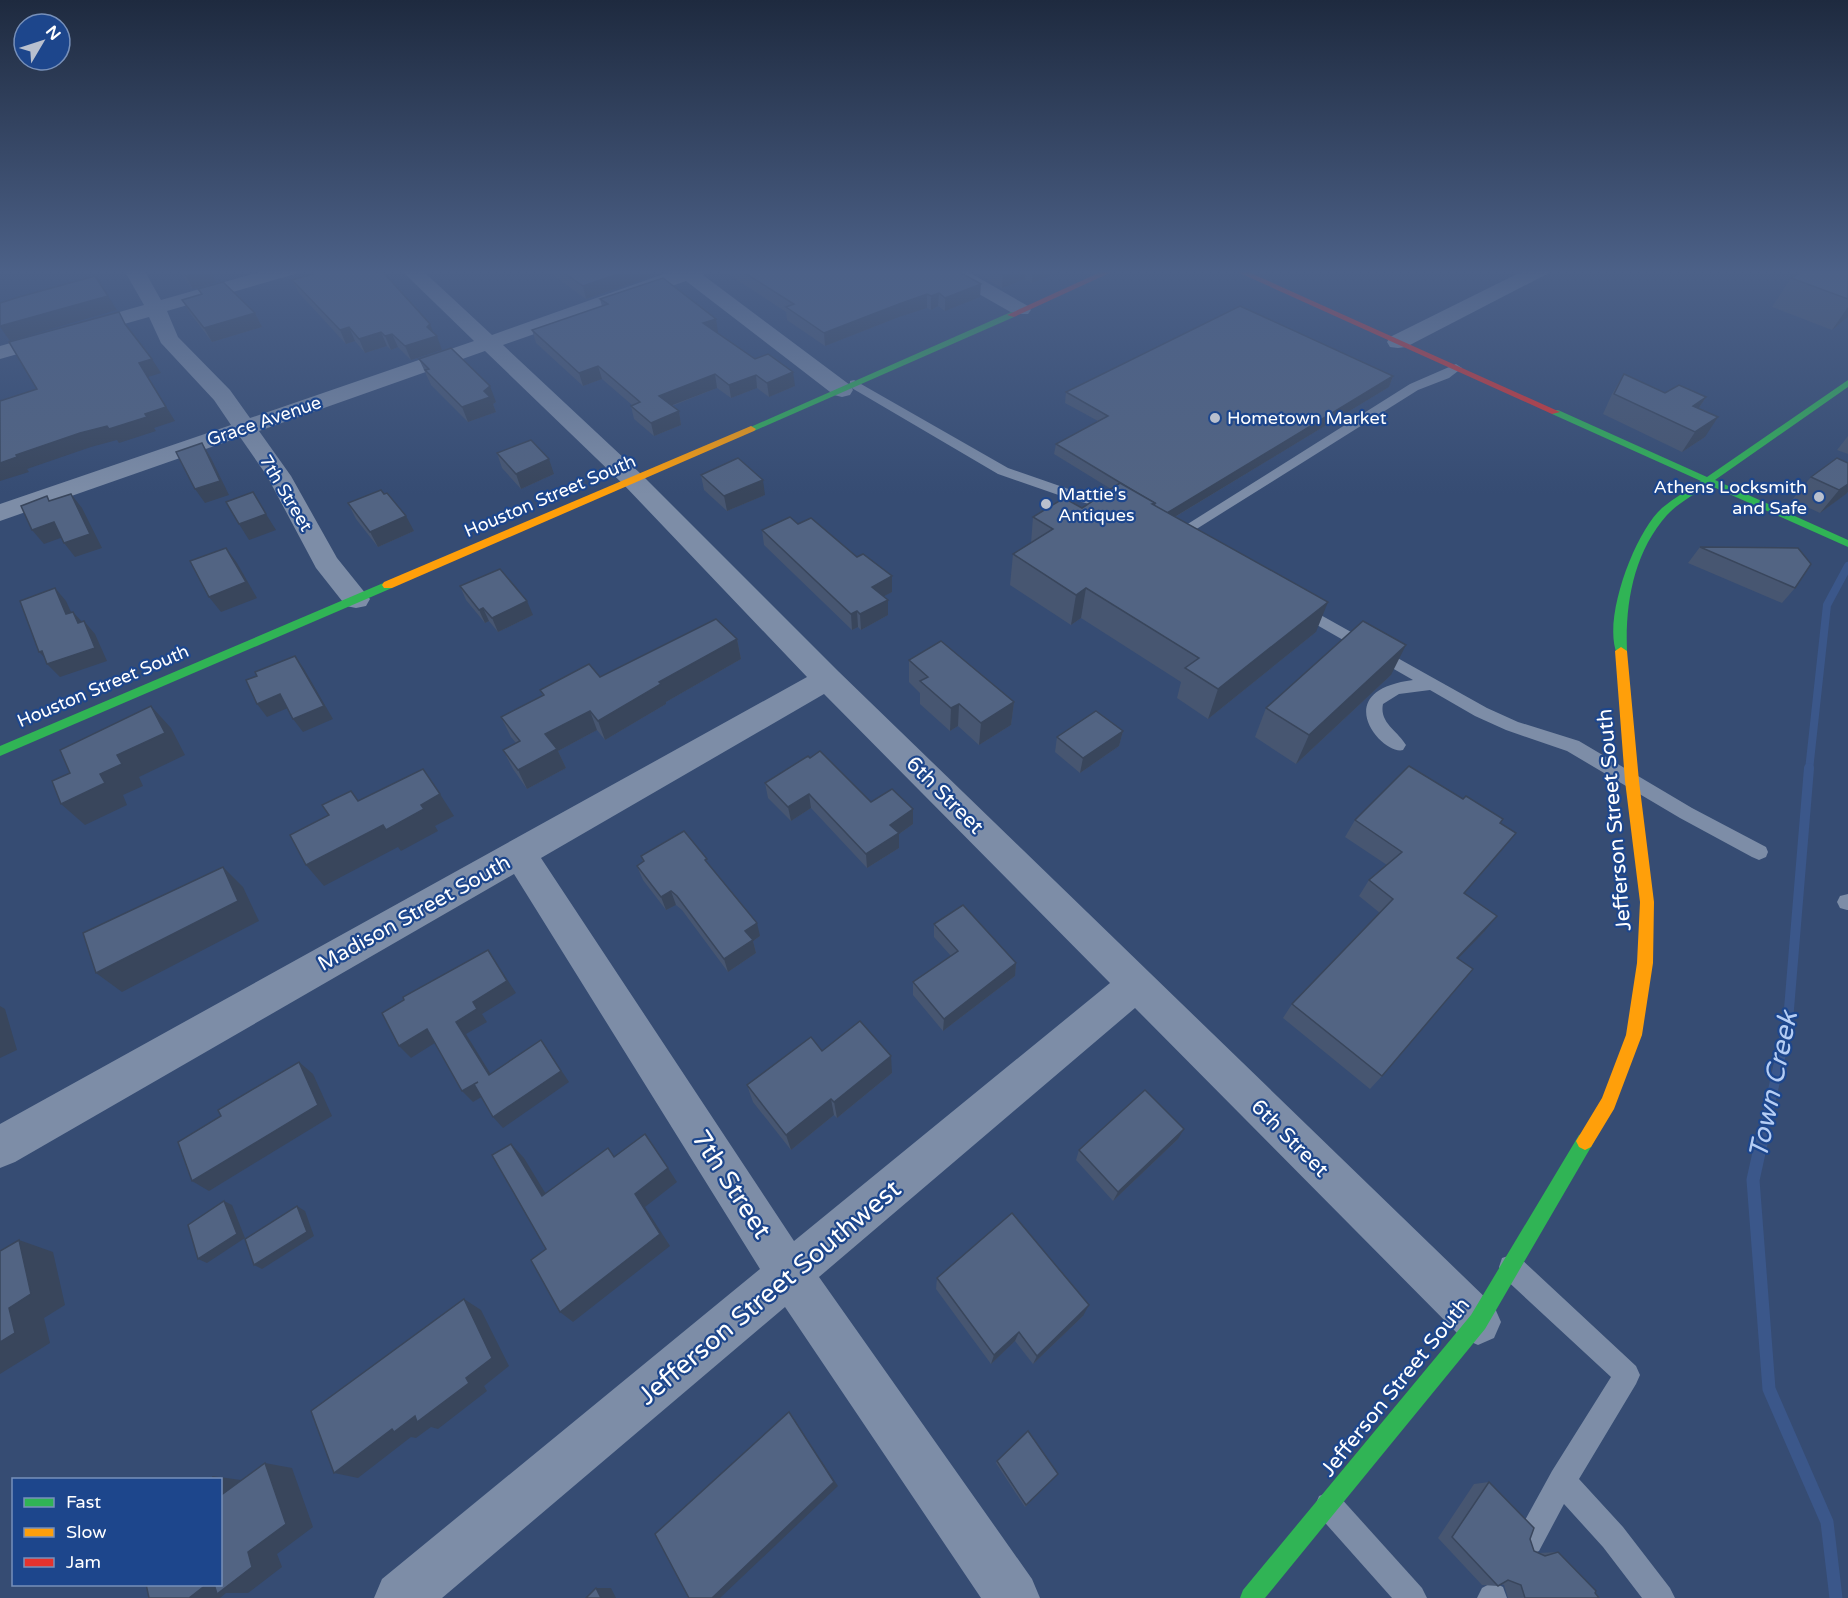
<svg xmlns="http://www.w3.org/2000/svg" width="1848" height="1598" font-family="'Varela Round',sans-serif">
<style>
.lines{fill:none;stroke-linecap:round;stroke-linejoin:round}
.stream-far2{stroke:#3b578a;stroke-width:8}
.stream-far1{stroke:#3b578a;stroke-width:10}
.stream{stroke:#3b578a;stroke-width:13}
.lane{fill:#7d8da7;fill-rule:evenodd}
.street{fill:#7d8da7;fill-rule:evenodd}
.fast{fill:#30b455;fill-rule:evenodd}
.slow{fill:#ff9f0a;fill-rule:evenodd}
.jam{fill:#e5322d;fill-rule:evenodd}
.wall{fill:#475671}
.shaded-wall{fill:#39465c}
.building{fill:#526483;stroke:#39465c;stroke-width:1.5}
.poi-dot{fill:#b9c0ce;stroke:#1d468c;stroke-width:2}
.labels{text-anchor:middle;stroke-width:4.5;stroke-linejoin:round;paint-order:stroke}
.far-poi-label{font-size:18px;fill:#fff;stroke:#1d468c;text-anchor:start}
.far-street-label{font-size:18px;fill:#fff;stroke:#1d468c}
.street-label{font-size:21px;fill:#fff;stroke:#1d468c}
.near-street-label{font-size:26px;fill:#fff;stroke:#1d468c}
.near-water-label{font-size:27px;font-style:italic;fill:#b5cdf4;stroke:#1d468c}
</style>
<rect width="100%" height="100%" fill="#364c73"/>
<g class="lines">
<path class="stream-far2" d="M1809 770 1827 605 1848 566"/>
<path class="stream-far1" d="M1764 1132 1788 1021 1809 768"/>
<path class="stream" d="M1764 1130 1753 1180 1769 1389 1827 1522 1836 1598"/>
<g class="lane">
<path d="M1456 364 1462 368 1449 378 1418 390 1179 540H1169L1167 537 1410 384Z"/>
<path d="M854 380 1008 468 1080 493 1122 504 1124 507 1117 511 1070 499 998 474 850 387V381Z"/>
<path d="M1301 604 1487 708 1518 722 1579 741 1692 808 1766 847 1768 852 1766 857 1759 860 1752 857 1680 818 1567 751 1506 730 1475 716 1430 690 1399 694 1383 704C1379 723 1398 731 1406 745L1403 750C1383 756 1326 691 1413 680L1296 613 1293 609Z"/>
<path d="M1848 894V910H1847L1840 908 1837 902 1840 896Z"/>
<path d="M1511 1255 1520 1258 1636 1366 1640 1375 1636 1384 1579 1479 1623 1527 1670 1588 1675 1598H1642L1603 1547 1564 1504 1539 1551 1529 1555 1519 1551 1515 1541 1519 1531 1552 1471 1611 1377 1502 1276 1499 1267 1502 1258Z"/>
<path d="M1329 1492 1339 1496 1422 1588 1427 1598H1392L1319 1516 1315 1506 1319 1496Z"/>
<path d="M1493 1582 1503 1587 1507 1598H1477L1482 1588Z"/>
</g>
<g class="street">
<path d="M124 270H144L161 300 267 270H298L295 274 167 311 178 337 230 390 250 418 474 341 401 270H422L492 335 675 270H708L703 275 850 385 853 390 850 395 842 397 834 395 686 281 503 345 642 475 838 671 1494 1306 1501 1322 1494 1338 1478 1345 1462 1338 1135 1008 819 1277 1032 1579 1040 1598H981L785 1307 442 1598H374L382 1579 760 1269 514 874 15 1162 0 1168V1124L807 677 624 485 485 351 259 431 291 476 337 558 370 599 366 606 356 608 346 606 316 568 267 476 240 437 0 521V504L231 425 214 400 161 343 149 317 0 359V346L144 305ZM824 694 1110 983 794 1241 541 858Z"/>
<path d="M941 270H965L1028 306 1031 310 1028 314H1014L944 274Z"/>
<path d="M1525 270H1550L1547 274 1406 347 1398 348 1390 347 1387 342 1390 337Z"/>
</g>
<g class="fast">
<path d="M1011 312 1014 313V317L754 431 746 429Z"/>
<path d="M1848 380V387L1715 480 1848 540V547L1709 485C1695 494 1678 503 1667 515 1634 552 1625 603 1627 651L1621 655 1617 654C1602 619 1635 532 1662 508 1674 498 1688 490 1701 481L1552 414V410H1558L1707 477Z"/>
<path d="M388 581 392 582V588L0 756V746Z"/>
<path d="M1585 1132 1591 1135 1594 1141 1591 1147 1485 1329 1265 1598H1240L1243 1590 1471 1315 1579 1135Z"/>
</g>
<g class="slow">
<path d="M751 426 756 429 754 431 392 588H384L382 585 384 582Z"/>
<path d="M1621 647 1627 651 1639 781 1654 902 1653 963 1642 1035 1614 1109 1591 1147 1585 1150 1579 1147 1576 1141 1602 1098 1626 1035 1637 963 1640 902 1625 781 1615 651Z"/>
</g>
<g class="jam">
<path d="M1105 270H1116L1014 317 1007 315Z"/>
<path d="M1233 270H1244L1560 412 1552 414Z"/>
</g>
</g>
<g class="wall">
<path d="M177 270H221L223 273 213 276 216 282 193 289Z"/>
<path d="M305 270H372L433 332 442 350 411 360 398 347 391 350 387 346 365 353 355 341 346 344 299 293 292 280 309 275Z"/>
<path d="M546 270H648L650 277 586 299Z"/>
<path d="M722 270H956L980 297 945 311 938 306 931 310 927 308 899 317 825 346 787 320 786 312Z"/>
<path d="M970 270H1063L1032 283 1025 279 1002 288Z"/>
<path d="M1848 273V317L1832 330 1772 307 1791 278Z"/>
<path d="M198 289 255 313 262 327 212 342 190 313 182 300 201 294Z"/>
<path d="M600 299 718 332H716L795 386 769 397 757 388 731 398 717 388 672 406 679 411 681 425 654 436 634 419 631 406 632 405 602 379 583 386 536 343 532 330 602 306Z"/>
<path d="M419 359 496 402 493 404 496 412 468 422 431 385Z"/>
<path d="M1624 374 1665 393 1706 397 1699 408 1705 437 1682 452 1603 414 1612 394Z"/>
<path d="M1393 376 1389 387 1175 517 1316 632 1208 719 1177 698 1181 682 1081 618 1071 625 1010 585 1013 554 1031 543 1033 517 1082 508 1111 489 1054 454 1056 444 1098 421 1065 403 1066 392Z"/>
<path d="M1848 436V454L1837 450Z"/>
<path d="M497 453 554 474 521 489 502 468Z"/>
<path d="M1848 463V492L1820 513 1792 500 1811 477Z"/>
<path d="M701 475 765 495 727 511 704 490Z"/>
<path d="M384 494 414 531 378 547 356 519 348 503Z"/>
<path d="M762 530 857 557 892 576V592L884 596 888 600V615L861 630 858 627 852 630 764 545Z"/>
<path d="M1700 547 1795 588 1782 603 1688 563Z"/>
<path d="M460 586 533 615 498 632 489 621 485 623 466 600Z"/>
<path d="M737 639 741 659 666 702V704L605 740 597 730 558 751 566 768 527 789 513 769 503 750 516 743 511 737 501 717 543 696 540 690 600 677Z"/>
<path d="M909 660 1014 702 1011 725 979 745 958 726 950 731 920 704V693L909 682Z"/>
<path d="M1391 675 1296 764 1255 737 1266 708Z"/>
<path d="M1123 731 1119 746 1080 773 1055 752 1057 737Z"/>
<path d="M765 783 871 802 913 824 899 834V848L867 868 811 808 791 821 768 798Z"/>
<path d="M1355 820 1500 823 1503 849 1464 894 1484 932 1458 958 1382 1076 1370 1089 1283 1018 1292 1004 1380 913 1359 896 1369 880 1387 865 1345 837Z"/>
<path d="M641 856 709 866 760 936 753 941 756 953 728 972 682 910 676 905 666 910 643 880 637 866 643 862Z"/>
<path d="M934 924 1016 963 1015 976 943 1031 913 995V982L951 956 934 937Z"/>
<path d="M822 1051 892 1073 837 1118 834 1115 791 1150 753 1102 747 1085Z"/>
<path d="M1178 1139 1113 1201 1076 1160 1079 1150Z"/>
<path d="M937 1278 1083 1316 1033 1364 1015 1341 991 1364 936 1289Z"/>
<path d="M997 1461 1058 1474 1025 1507 996 1463Z"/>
<path d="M1489 1482 1530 1539 1534 1551 1539 1553 1558 1552 1599 1598H1508L1504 1585 1501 1584 1498 1586 1482 1585 1438 1538 1474 1484Z"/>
</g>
<g class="shaded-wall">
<path d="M206 270H221L223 273 213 276 216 282 193 289 186 276Z"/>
<path d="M629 270H648L650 277 586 299 583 286Z"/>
<path d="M1016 270H1026L1025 279 1002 288 1003 275Z"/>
<path d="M1033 270H1063L1032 283Z"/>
<path d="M981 284 980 297 945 311V298Z"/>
<path d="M939 293 938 306 931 310V296Z"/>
<path d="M927 294V308L899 317 825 346 824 333 899 304Z"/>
<path d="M108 296 117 310 10 341 0 327V326Z"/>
<path d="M1848 307V317L1832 330Z"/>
<path d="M255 313 262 327 212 342 204 328Z"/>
<path d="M716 319 718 332 705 336 703 323Z"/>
<path d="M430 324 435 337 437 336 442 350 411 360 405 346Z"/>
<path d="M349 327 355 341 346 344 340 330Z"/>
<path d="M381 332 387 346 365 353 359 339Z"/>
<path d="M392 334 398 347 391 350 385 336Z"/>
<path d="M152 359 161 373 148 377 175 421 154 428 156 431 119 443 117 440 91 447 27 469 29 472 0 481V463L16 455 80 433 145 414 139 363Z"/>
<path d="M598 366 602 379 583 386 579 373Z"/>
<path d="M793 372 795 386 769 397 767 383Z"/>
<path d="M715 374 717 388 662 409 659 396Z"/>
<path d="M756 375 757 388 731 398 729 385Z"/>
<path d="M1393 376 1389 387 1163 524 1165 514Z"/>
<path d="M490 386 496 402 493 404 496 412 468 422 462 407Z"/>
<path d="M1706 397 1693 417 1680 425 1693 406Z"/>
<path d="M679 411 681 425 654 436 651 423Z"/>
<path d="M1718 417 1705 437 1682 452 1695 432Z"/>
<path d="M202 443 211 458 229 495 205 503 195 489Z"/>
<path d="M549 459 554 474 521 489 516 474Z"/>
<path d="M763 480 765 495 727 511 724 496Z"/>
<path d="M1848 484V492L1846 494 1820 513 1839 490Z"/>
<path d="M71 494 82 508 102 548 75 557 64 543Z"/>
<path d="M266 514 276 530 249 540 239 524Z"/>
<path d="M406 516 414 531 378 547 370 532Z"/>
<path d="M54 522 66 536 44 544 32 530Z"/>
<path d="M226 548 237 563 257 598 221 612 209 597Z"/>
<path d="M892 576V592L873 602 872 587Z"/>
<path d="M55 588 66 601 78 627 66 614Z"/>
<path d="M1086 588 1081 618 1071 625 1076 595Z"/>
<path d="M888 600V615L861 630 860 614Z"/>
<path d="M527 601 533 615 498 632 492 618Z"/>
<path d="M1328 602 1316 632 1208 719 1218 689Z"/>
<path d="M483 608 489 621 485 623 479 610Z"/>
<path d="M857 611 858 627 852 630 851 614Z"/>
<path d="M73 612 85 625 78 623Z"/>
<path d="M84 621 95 634 107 661 60 677 47 664 50 663 39 652Z"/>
<path d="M737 639 741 659 666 702V704L605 740 598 721 659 682Z"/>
<path d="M1406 645 1391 675 1296 764 1309 735Z"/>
<path d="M295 656 304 669 333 719 303 732 293 719Z"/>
<path d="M280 694 290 707 267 717 257 704Z"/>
<path d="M1014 702 1011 725 979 745 981 723Z"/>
<path d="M959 704 958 726 950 731 951 708Z"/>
<path d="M151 706 171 728 185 755 139 777 143 786 123 795 127 805 85 825 61 804 100 774 117 755Z"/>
<path d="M590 711 597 730 558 751 566 768 527 789 518 770 545 734Z"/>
<path d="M1123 731 1119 746 1080 773 1083 758Z"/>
<path d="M440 794 454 816 435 826 438 831 401 851 398 847 324 886 306 865Z"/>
<path d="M809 794 811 808 791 821 788 807Z"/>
<path d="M913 809V824L899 834V848L867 868 866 854 890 825Z"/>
<path d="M1516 833 1503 849 1451 909 1464 893Z"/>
<path d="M223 867 243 887 259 921 122 992 96 973Z"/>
<path d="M671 891 676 905 666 910 661 897Z"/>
<path d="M1497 916 1484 932 1444 973 1457 958Z"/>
<path d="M757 923 760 936 753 941 756 953 728 972 724 959 745 931Z"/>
<path d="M488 950 516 993 482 1014 487 1022 466 1034 498 1086 489 1075 456 1022 473 1002Z"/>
<path d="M1016 963 1015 976 943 1031 944 1019Z"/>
<path d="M0 1006 5 1009 17 1050 0 1058Z"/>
<path d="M427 1029 438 1041 411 1058 399 1046Z"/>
<path d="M541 1040 569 1082 503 1128 493 1117Z"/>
<path d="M891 1056 892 1073 837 1118 834 1102Z"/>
<path d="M299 1062 313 1074 332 1116 209 1191 192 1181Z"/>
<path d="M478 1082 488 1093 473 1102 462 1091Z"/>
<path d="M831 1099 834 1115 791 1150 786 1135Z"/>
<path d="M1184 1129 1178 1139 1113 1201 1118 1192Z"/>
<path d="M511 1144 524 1158 555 1209 542 1196Z"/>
<path d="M668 1168 677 1182 645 1207 670 1246 573 1322 560 1312 635 1194Z"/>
<path d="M224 1201 232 1205 245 1238 207 1263 198 1259Z"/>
<path d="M297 1206 305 1211 314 1236 262 1269 254 1265Z"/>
<path d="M19 1240 53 1252 65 1305 44 1318 50 1343 0 1374V1342L9 1308Z"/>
<path d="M464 1299 481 1310 509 1366 484 1386 487 1391 438 1429 431 1427 416 1438 411 1437 358 1478 334 1473 392 1429 415 1416 466 1378Z"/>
<path d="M1089 1305 1083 1316 1033 1364 1037 1356Z"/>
<path d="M1019 1332 1015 1341 991 1364 994 1355Z"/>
<path d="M789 1412 838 1486 720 1598H712Z"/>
<path d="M265 1463 292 1468 313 1527 277 1554 282 1567 248 1593H226L220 1598H189L207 1584H220L248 1552Z"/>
<path d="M212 1476 241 1480 220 1498V1479H213Z"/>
<path d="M596 1588H611L616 1598H601Z"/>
</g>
<g class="building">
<path d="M181 270H206L186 276Z"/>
<path d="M310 270H372L373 272H383L430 324 427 327 437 336 405 346 392 334 385 336 381 332 359 339 349 327 340 330 292 280 313 274Z"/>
<path d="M560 270H629L583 286Z"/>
<path d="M740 270H956L981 284 945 298 939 293 931 296 927 294 899 304 824 333 786 307 794 304Z"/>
<path d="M993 270H1016L1003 275Z"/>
<path d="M1804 270H1839L1848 273V299L1791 278Z"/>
<path d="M95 276 108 296 0 326V303L19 297Z"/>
<path d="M663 278 716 319 703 323 755 359 768 354 793 372 767 383 756 375 729 385 715 374 659 396 679 411 651 423 631 406 640 402 598 366 579 373 532 330 608 304 600 299Z"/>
<path d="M223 282 255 313 204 328 182 300 202 294 198 289Z"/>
<path d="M1240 306 1393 376 1167 513 1154 506 1155 503 1134 491 1056 444 1108 416 1066 392Z"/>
<path d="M119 312 125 324 152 359 139 363 166 407 145 414 147 417 109 429 107 426 80 433 16 455 17 457 0 463V401L37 389 9 342Z"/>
<path d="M451 348 490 386 484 391 490 397 462 407 425 370 429 369 419 359Z"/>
<path d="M1624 374 1665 393 1679 385 1706 397 1693 406 1718 417 1695 432 1614 394Z"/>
<path d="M531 440 549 459 516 474 497 453Z"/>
<path d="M202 443 220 481 195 489 176 452Z"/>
<path d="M738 458 763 480 724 496 701 475Z"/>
<path d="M1837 458 1848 463V484L1839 490 1811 477Z"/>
<path d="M1120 483 1155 503 1152 504 1328 602 1218 689 1185 668 1199 658 1086 588 1076 595 1013 554 1053 529 1033 517 1064 498 1082 508Z"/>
<path d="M381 490 384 494 387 493 406 516 370 532 348 503Z"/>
<path d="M253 492 266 514 239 524 226 502Z"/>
<path d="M71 494 90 534 64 543 54 522 32 530 21 506 47 496 49 501Z"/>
<path d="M790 517 798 524 811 518 857 557 863 554 892 576 872 587 888 600 860 614 857 611 851 614 762 530Z"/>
<path d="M1700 547 1798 548 1811 564 1795 588Z"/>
<path d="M226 548 246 582 209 597 190 561Z"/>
<path d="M500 569 527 601 492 618 483 608 479 610 460 586Z"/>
<path d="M55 588 66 614 73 612 78 623 84 621 95 648 47 664 42 651 39 652 20 601Z"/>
<path d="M716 619 737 639 659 682 661 684 598 721 590 711 545 734 557 749 518 770 503 750 520 741 501 717 544 695 540 690 589 664 600 677Z"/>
<path d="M1363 621 1406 645 1309 735 1266 708Z"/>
<path d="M941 641 1014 702 981 723 959 704 951 708 920 681 928 677 909 660Z"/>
<path d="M295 656 324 706 293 719 280 694 257 704 246 680 257 676 255 672Z"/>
<path d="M151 706 165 733 117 755 122 764 100 774 105 783 61 804 52 781 70 773 60 750Z"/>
<path d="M1096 711 1123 731 1083 758 1057 737Z"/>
<path d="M820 751 871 802 892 789 913 809 890 825 899 833 866 854 809 794 788 807 765 783 808 756 810 758Z"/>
<path d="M1409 766 1463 799 1466 796 1503 819 1500 823 1516 833 1464 893 1497 916 1457 958 1473 969 1382 1076 1292 1004 1393 899 1369 880 1402 852 1355 820Z"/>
<path d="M423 769 440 794 421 805 424 809 386 830 383 825 306 865 290 835 329 815 322 805 351 791 358 801Z"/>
<path d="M684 831 707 859 705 860 757 923 745 931 753 940 724 959 677 896 671 891 661 897 637 866 644 861 641 856Z"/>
<path d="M223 867 238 901 96 973 83 933Z"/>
<path d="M963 905 1016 963 944 1019 913 982 958 951 934 924Z"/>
<path d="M488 950 507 981 473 1002 477 1009 456 1022 489 1075 541 1040 561 1071 493 1117 474 1084 478 1082 462 1091 427 1029 399 1046 382 1013 404 1000 403 997Z"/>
<path d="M860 1021 891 1056 834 1102 831 1099 786 1135 747 1085 811 1037 822 1051Z"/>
<path d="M299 1062 318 1105 192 1181 178 1142 221 1116 218 1110Z"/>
<path d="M1145 1090 1184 1129 1118 1192 1079 1150Z"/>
<path d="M645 1134 668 1168 635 1194 660 1234 560 1312 531 1260 546 1249 492 1155 511 1144 542 1196 608 1148 614 1157Z"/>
<path d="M224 1201 237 1234 198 1259 188 1225Z"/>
<path d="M297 1206 307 1232 254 1265 245 1239Z"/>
<path d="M1012 1213 1089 1305 1037 1356 1019 1332 994 1355 937 1278Z"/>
<path d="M19 1240 31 1294 9 1308 15 1333 0 1342V1251Z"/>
<path d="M464 1299 492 1358 466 1378 469 1383 417 1422 415 1416 394 1432 392 1429 334 1473 311 1411Z"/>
<path d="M789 1412 834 1482 712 1598H689L655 1534Z"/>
<path d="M1028 1431 1058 1474 1026 1505 997 1461Z"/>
<path d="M265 1463 286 1524 248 1552 252 1567 217 1594 214 1584H220V1496Z"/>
<path d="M1489 1482 1534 1528 1530 1539 1534 1551 1545 1556 1558 1552 1596 1591 1595 1593 1599 1598H1525L1521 1585 1508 1580 1498 1586 1452 1537Z"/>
<path d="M146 1584H207L189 1598H149Z"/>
<path d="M596 1588 601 1598H586Z"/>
</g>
<linearGradient id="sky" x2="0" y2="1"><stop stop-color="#1e2a3f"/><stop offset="0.55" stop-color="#4c6188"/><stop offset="1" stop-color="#4c6188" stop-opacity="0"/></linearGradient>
<rect width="1848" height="494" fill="url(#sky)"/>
<g class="poi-dot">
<circle cx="1215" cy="418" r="6"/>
<circle cx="1819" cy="497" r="6"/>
<circle cx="1046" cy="504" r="6"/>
</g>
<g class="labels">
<g class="far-poi-label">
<text x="1227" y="424">Hometown Market</text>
<text x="1807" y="493" text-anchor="end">Athens Locksmith<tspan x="1807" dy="21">and Safe</tspan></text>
<text x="1058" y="500">Mattie's<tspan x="1058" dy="21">Antiques</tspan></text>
</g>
<g class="far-street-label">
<text transform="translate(264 421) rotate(-19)" y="6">Grace Avenue</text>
<text transform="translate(286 493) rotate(59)" y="6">7th Street</text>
<text transform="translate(550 496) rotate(-23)" y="6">Houston Street South</text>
<text transform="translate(103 686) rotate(-23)" y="6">Houston Street South</text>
</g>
<g class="street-label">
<text transform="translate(945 795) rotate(45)" y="7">6th Street</text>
<text transform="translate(1614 820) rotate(-95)" y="7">Jefferson Street South</text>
<text transform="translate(414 913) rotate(-29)" y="7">Madison Street South</text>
<text transform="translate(1290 1138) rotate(45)" y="7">6th Street</text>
<text transform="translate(1395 1387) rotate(-51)" y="7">Jefferson Street South</text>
</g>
<g class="near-street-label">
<text transform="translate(732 1184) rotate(57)" y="9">7th Street</text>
<text transform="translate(769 1292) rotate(-40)" y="9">Jefferson Street Southwest</text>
</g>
<g class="near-water-label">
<text transform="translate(1773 1085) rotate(-78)" y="9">Town Creek</text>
</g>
</g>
<rect x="12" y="1478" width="210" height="108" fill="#1d468c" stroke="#7790ba" stroke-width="1.5"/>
<rect x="24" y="1498" width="30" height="9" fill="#30b455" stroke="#7790ba" stroke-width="1.5"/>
<text x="66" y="1508" font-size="18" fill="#ffffff">Fast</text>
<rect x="24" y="1528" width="30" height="9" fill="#ff9f0a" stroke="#7790ba" stroke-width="1.5"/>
<text x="66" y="1538" font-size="18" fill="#ffffff">Slow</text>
<rect x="24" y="1558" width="30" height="9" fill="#e5322d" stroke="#7790ba" stroke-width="1.5"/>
<text x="66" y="1568" font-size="18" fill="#ffffff">Jam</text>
<g transform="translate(42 42) rotate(51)"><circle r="28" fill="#1d468c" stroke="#7790ba" stroke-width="1.5"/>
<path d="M0-4.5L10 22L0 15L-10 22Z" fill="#b9c0ce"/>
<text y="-9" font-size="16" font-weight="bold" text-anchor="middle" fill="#ffffff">N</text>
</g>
</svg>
